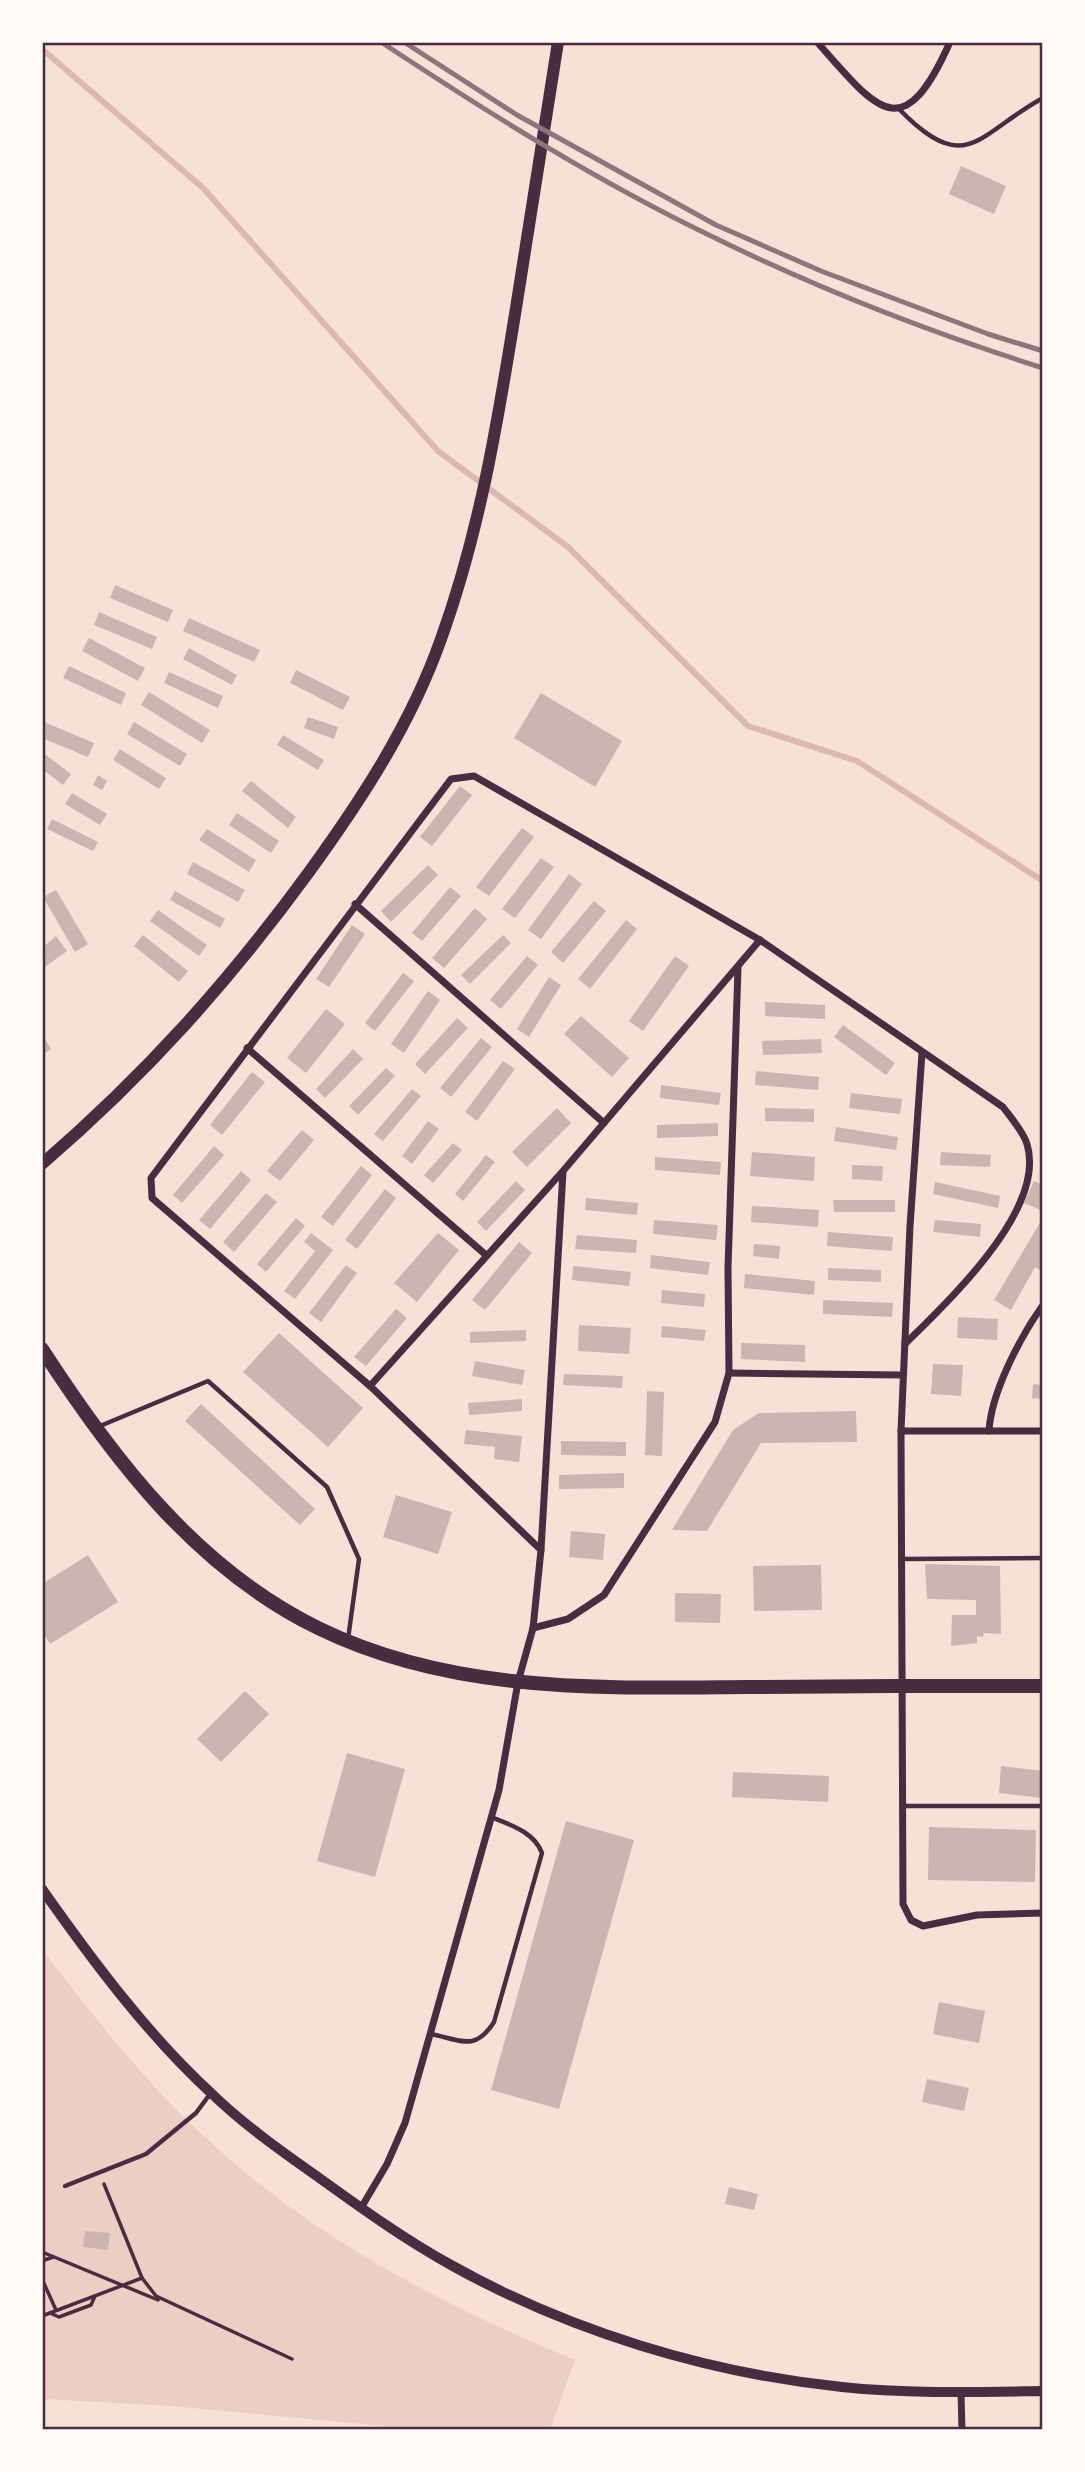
<svg xmlns="http://www.w3.org/2000/svg" width="1085" height="2472" font-family="'Space Grotesk',sans-serif">
<style>
.green{fill:#ebcfc5}
.lines{fill:none;stroke-linecap:round;stroke-linejoin:round}
.stream{stroke:#dcb8b0;stroke-width:6}
.building{fill:#ccb4b1}
.path{stroke:#4a2c40;stroke-width:3.5}
.service{stroke:#4a2c40;stroke-width:4.5}
.minor{stroke:#4a2c40;stroke-width:7}
.tertiary{stroke:#4a2c40;stroke-width:10}
.secondary{stroke:#4a2c40;stroke-width:12}
.primary{stroke:#4a2c40;stroke-width:14}
.rail{stroke:#8f747c;stroke-width:5}
.neatline{fill:none;stroke:#4a2c40;stroke-width:2.5}
</style>
<rect width="100%" height="100%" fill="#f7e1d7"/>
<path class="green" d="M42 1949C92 2015 144 2081 205 2137 311 2237 442 2305 575 2360L550 2430H425L171 2406 42 2399Z"/>
<g class="lines">
<path class="stream" d="M42 49 203 188 438 451 568 547 748 726 857 761 1043 881"/>
</g>
<g class="building">
<path d="M961 166 1006 186 994 214 949 194Z"/>
<path d="M115 585 173 610 168 622 110 598Z"/>
<path d="M99 612 157 637 152 649 94 625Z"/>
<path d="M189 618 260 650 254 662 183 631Z"/>
<path d="M89 638 145 668 138 681 82 651Z"/>
<path d="M189 648 237 675 232 685 183 659Z"/>
<path d="M69 666 126 693 121 705 63 678Z"/>
<path d="M296 670 350 697 343 710 290 683Z"/>
<path d="M169 672 223 696 218 708 164 683Z"/>
<path d="M149 692 210 730 202 743 141 705Z"/>
<path d="M541 693 622 741 595 787 514 738Z"/>
<path d="M308 717 338 727 334 739 304 728Z"/>
<path d="M44 722 94 743 88 757 42 738Z"/>
<path d="M134 722 187 754 180 766 127 734Z"/>
<path d="M283 735 324 760 318 770 277 745Z"/>
<path d="M120 749 166 778 159 789 113 760Z"/>
<path d="M42 752 71 774 63 785 42 769Z"/>
<path d="M98 775 107 781 102 790 93 785Z"/>
<path d="M251 781 296 817 288 828 242 791Z"/>
<path d="M460 786 472 795 432 846 420 837Z"/>
<path d="M72 793 107 814 100 825 65 804Z"/>
<path d="M237 813 279 841 271 853 229 825Z"/>
<path d="M52 819 98 842 93 851 47 829Z"/>
<path d="M522 828 534 837 489 896 476 887Z"/>
<path d="M207 829 256 860 249 872 199 840Z"/>
<path d="M541 858 554 867 515 918 502 909Z"/>
<path d="M193 862 245 890 238 902 187 874Z"/>
<path d="M428 865 438 875 391 922 381 911Z"/>
<path d="M569 874 582 884 541 939 528 930Z"/>
<path d="M450 887 461 896 422 941 412 933Z"/>
<path d="M56 890 88 944 75 952 43 897Z"/>
<path d="M175 891 225 919 220 928 170 900Z"/>
<path d="M594 901 606 911 563 963 551 952Z"/>
<path d="M475 908 487 919 444 968 432 958Z"/>
<path d="M158 910 207 945 199 956 150 921Z"/>
<path d="M626 920 637 929 590 989 578 979Z"/>
<path d="M352 925 365 934 329 987 316 979Z"/>
<path d="M143 935 188 971 179 982 134 946Z"/>
<path d="M503 935 511 943 470 984 461 975Z"/>
<path d="M56 936 67 951 42 969V948Z"/>
<path d="M527 956 538 965 501 1009 490 1000Z"/>
<path d="M675 956 689 966 643 1031 629 1021Z"/>
<path d="M403 973 414 981 375 1031 365 1023Z"/>
<path d="M549 977 561 985 529 1037 517 1029Z"/>
<path d="M428 991 440 1000 404 1053 391 1044Z"/>
<path d="M765 1002 825 1005V1019L765 1016Z"/>
<path d="M326 1009 345 1024 306 1073 287 1058Z"/>
<path d="M581 1016 629 1058 612 1077 564 1034Z"/>
<path d="M457 1018 468 1028 425 1074 415 1064Z"/>
<path d="M843 1025 895 1063 886 1075 834 1037Z"/>
<path d="M42 1034 51 1049 42 1055Z"/>
<path d="M481 1038 492 1047 451 1097 440 1088Z"/>
<path d="M821 1039 822 1053 763 1055 762 1041Z"/>
<path d="M353 1049 363 1059 325 1098 316 1089Z"/>
<path d="M503 1061 515 1069 477 1121 465 1112Z"/>
<path d="M386 1068 395 1076 358 1115 349 1106Z"/>
<path d="M756 1071 819 1077 818 1090 755 1085Z"/>
<path d="M252 1072 265 1082 222 1135 210 1125Z"/>
<path d="M661 1085 721 1093 719 1105 660 1098Z"/>
<path d="M412 1089 421 1096 383 1141 374 1134Z"/>
<path d="M851 1093 902 1099 900 1114 849 1108Z"/>
<path d="M557 1108 571 1123 527 1167 512 1152Z"/>
<path d="M765 1108 814 1109V1122L765 1121Z"/>
<path d="M428 1121 439 1129 412 1164 402 1156Z"/>
<path d="M718 1123V1136L657 1138V1125Z"/>
<path d="M836 1127 898 1137 896 1150 834 1141Z"/>
<path d="M302 1130 314 1140 280 1181 267 1171Z"/>
<path d="M453 1143 462 1150 433 1183 424 1175Z"/>
<path d="M214 1146 224 1155 182 1203 173 1195Z"/>
<path d="M752 1152 815 1157 814 1181 750 1176Z"/>
<path d="M941 1152 991 1155 990 1167 940 1165Z"/>
<path d="M486 1155 495 1162 463 1201 455 1194Z"/>
<path d="M655 1157 721 1162 720 1175 655 1170Z"/>
<path d="M852 1165 883 1166 882 1181 852 1179Z"/>
<path d="M361 1166 372 1175 333 1226 321 1217Z"/>
<path d="M241 1171 251 1180 210 1229 199 1220Z"/>
<path d="M516 1181 525 1190 486 1231 477 1222Z"/>
<path d="M1034 1181 1043 1185V1211L1024 1203Z"/>
<path d="M935 1182 1000 1196 998 1208 933 1194Z"/>
<path d="M385 1189 396 1198 357 1249 345 1240Z"/>
<path d="M266 1193 277 1202 234 1252 223 1242Z"/>
<path d="M586 1198 638 1203 637 1215 585 1210Z"/>
<path d="M833 1200H895V1212H834Z"/>
<path d="M752 1206 819 1210 818 1227 751 1222Z"/>
<path d="M296 1218 305 1226 266 1272 257 1264Z"/>
<path d="M654 1220 718 1225 716 1240 653 1234Z"/>
<path d="M935 1220 981 1224 980 1237 933 1232Z"/>
<path d="M1041 1221 1043 1263 1039 1270 1035 1267 1011 1310 994 1300Z"/>
<path d="M828 1232 893 1237 892 1251 827 1246Z"/>
<path d="M311 1233 333 1250 295 1299 284 1291 315 1251 304 1242Z"/>
<path d="M438 1233 459 1250 417 1302 394 1283Z"/>
<path d="M577 1235 637 1240 636 1253 575 1249Z"/>
<path d="M519 1242 532 1253 485 1310 472 1300Z"/>
<path d="M754 1244 780 1246 779 1259 753 1256Z"/>
<path d="M651 1255 710 1262 708 1275 650 1268Z"/>
<path d="M346 1265 357 1273 321 1322 309 1313Z"/>
<path d="M573 1266 631 1272 629 1286 572 1280Z"/>
<path d="M828 1268 881 1270V1282L828 1280Z"/>
<path d="M745 1274 815 1281 814 1295 744 1288Z"/>
<path d="M662 1290 705 1294 704 1307 661 1303Z"/>
<path d="M823 1300 893 1303 892 1317 823 1314Z"/>
<path d="M396 1309 407 1318 366 1366 354 1357Z"/>
<path d="M958 1317 998 1319 997 1340 957 1338Z"/>
<path d="M579 1325 631 1328 629 1354 578 1351Z"/>
<path d="M662 1326 706 1330 704 1341 661 1337Z"/>
<path d="M526 1330V1341L470 1343V1332Z"/>
<path d="M279 1333 363 1408 328 1447 243 1372Z"/>
<path d="M741 1343 805 1345V1362L741 1359Z"/>
<path d="M475 1361 525 1370 522 1385 472 1376Z"/>
<path d="M933 1364 963 1365 961 1396 931 1394Z"/>
<path d="M564 1374 623 1376 622 1388 563 1385Z"/>
<path d="M1033 1384 1043 1385V1399L1032 1398Z"/>
<path d="M647 1391 664 1392 662 1456 645 1455Z"/>
<path d="M522 1399V1411L469 1415 468 1403Z"/>
<path d="M201 1404 315 1509 300 1525 185 1421Z"/>
<path d="M856 1411 857 1442 761 1443 707 1531 672 1530 733 1430 759 1413Z"/>
<path d="M466 1430 522 1436 519 1462 494 1459 495 1447 464 1444Z"/>
<path d="M561 1441 626 1442V1456L561 1455Z"/>
<path d="M624 1473V1488L559 1489V1475Z"/>
<path d="M396 1495 452 1512 438 1554 383 1537Z"/>
<path d="M571 1531 605 1534 603 1560 569 1557Z"/>
<path d="M88 1555 118 1602 50 1644 42 1631V1584Z"/>
<path d="M925 1564 1000 1566 1001 1634 984 1633 983 1637 977 1636V1643L951 1646 952 1615H976V1600L927 1599Z"/>
<path d="M821 1565 822 1610 754 1611 753 1566Z"/>
<path d="M675 1593 721 1594 720 1623 675 1622Z"/>
<path d="M245 1691 269 1714 221 1762 197 1739Z"/>
<path d="M347 1753 405 1769 375 1877 317 1861Z"/>
<path d="M1001 1766 1043 1771V1798L999 1793Z"/>
<path d="M733 1772 829 1776 828 1802 732 1797Z"/>
<path d="M566 1821 634 1840 559 2109 491 2090Z"/>
<path d="M929 1827 1036 1830 1035 1882 928 1880Z"/>
<path d="M939 2002 985 2011 979 2043 933 2034Z"/>
<path d="M927 2079 969 2088 964 2111 922 2102Z"/>
<path d="M729 2187 758 2194 754 2210 725 2204Z"/>
<path d="M85 2231 110 2233 108 2250 83 2247Z"/>
</g>
<g class="lines">
<g class="path">
<path d="M104 2184 142 2278 156 2296 292 2359"/>
<path d="M42 2252 158 2300"/>
<path d="M42 2261 53 2257"/>
<path d="M42 2279 56 2310"/>
<path d="M50 2313 59 2317 91 2305 95 2296"/>
<path d="M42 2316 142 2278"/>
</g>
<g class="service">
<path d="M899 109C967 179 978 133 1043 98"/>
<path d="M100 1426 208 1381 327 1487 359 1559 348 1639"/>
<path d="M902 1559 1043 1558"/>
<path d="M903 1806H1043"/>
<path d="M431 2034C461 2040 475 2052 494 2022L542 1853C534 1832 511 1825 491 1817"/>
<path d="M65 2186 146 2154 196 2113 210 2094"/>
</g>
<g class="minor">
<path d="M817 42C876 108 902 150 950 42"/>
<path d="M355 904 604 1123"/>
<path d="M247 1048 486 1255"/>
<path d="M922 1053 910 1226 901 1431 903 1904 911 1920 923 1926 977 1915 1043 1913"/>
<path d="M729 1373 903 1375"/>
<path d="M370 1386 563 1171 760 940"/>
<path d="M901 1431H1043"/>
<path d="M989 1431C991 1393 1020 1337 1043 1305"/>
<path d="M541 1550 563 1172"/>
<path d="M533 1628 568 1619 604 1595 715 1422 729 1373 728 1268 738 968"/>
<path d="M361 2208 387 2164 405 2123 499 1790 518 1682 533 1628 541 1550 370 1386 152 1198 151 1178 451 779 474 776 760 940 1003 1107C1011 1118 1023 1131 1027 1144 1047 1210 947 1302 905 1344"/>
<path d="M961 2392 962 2430"/>
</g>
<path class="tertiary" d="M42 1889C92 1960 147 2034 211 2093 243 2124 281 2151 318 2177 361 2208 404 2239 451 2265 569 2331 707 2373 842 2387 908 2394 977 2392 1043 2391"/>
<path class="secondary" d="M42 1164C146 1074 228 983 309 872 362 799 411 724 441 639 480 531 498 420 516 308 530 219 544 131 558 42"/>
<path class="primary" d="M42 1349C113 1459 197 1569 318 1628 453 1694 602 1688 747 1687 846 1686 944 1686 1043 1686"/>
<g class="rail">
<path d="M381 42C487 112 595 180 709 235 816 288 929 332 1043 368"/>
<path d="M404 42 517 115 716 225 821 271 988 334 1043 351"/>
</g>
</g>
<rect width="1085" height="2472" fill="none" stroke="#fffaf5" stroke-width="88"/>
<rect x="44" y="44" width="997" height="2384" class="neatline"/>
</svg>
